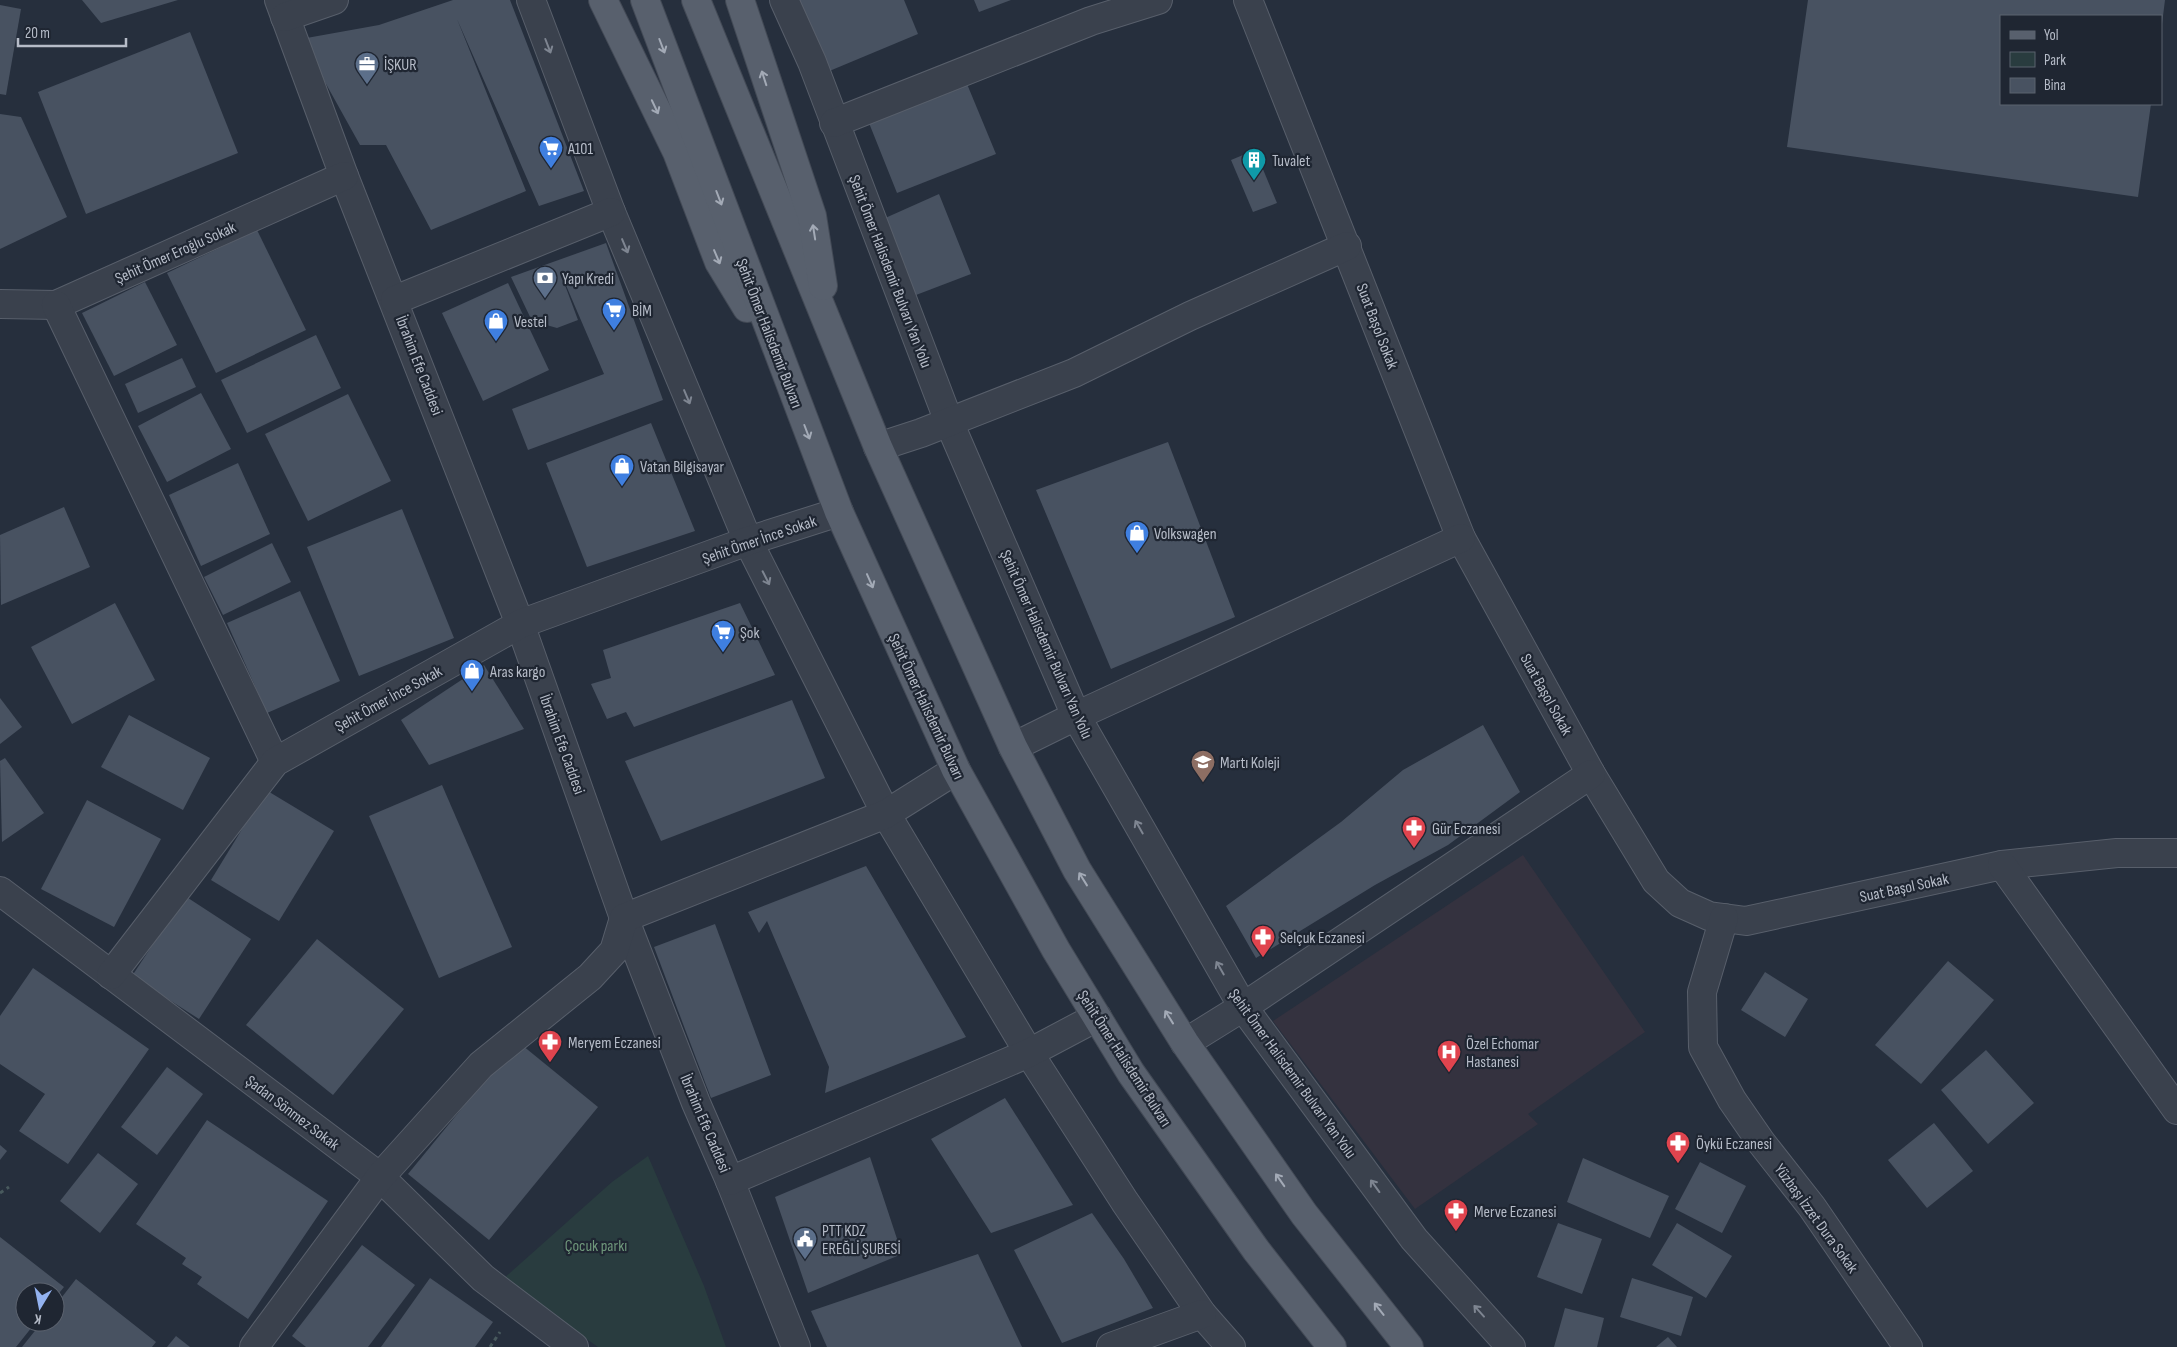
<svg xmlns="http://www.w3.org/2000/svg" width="2177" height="1347" font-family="'Sofia Sans Condensed',sans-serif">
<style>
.medical{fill:#34323f}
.green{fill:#293c3f}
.building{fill:#485261}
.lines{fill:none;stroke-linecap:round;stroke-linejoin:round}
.minor-casing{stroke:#585f6b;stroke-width:30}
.major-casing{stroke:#434a56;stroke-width:30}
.path{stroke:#48595d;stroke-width:3;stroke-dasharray:4 4;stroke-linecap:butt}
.minor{stroke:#3a414d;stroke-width:28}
.major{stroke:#58606d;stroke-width:28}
.oneway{stroke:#7e8591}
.oneway2{stroke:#a3aab6}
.labels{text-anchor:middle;stroke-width:4.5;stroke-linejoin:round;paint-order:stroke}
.poi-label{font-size:16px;fill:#b6bcc8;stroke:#1f2632;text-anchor:start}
.street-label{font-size:16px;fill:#b6bcc8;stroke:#1f2632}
.park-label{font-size:16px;fill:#6f977b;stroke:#1f2632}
</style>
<rect width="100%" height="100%" fill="#262f3d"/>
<path class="medical" d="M1523 855 1645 1032 1528 1114 1538 1124 1415 1209 1273 1021Z"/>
<path class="green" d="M648 1156 704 1286 726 1347H598L502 1280 612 1182Z"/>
<g class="building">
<path d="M82 0H178L101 23Z"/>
<path d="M453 0H510L584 191 539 206 457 19 526 191 431 230 386 145H360L301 39 379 25Z"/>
<path d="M796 0H904L918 34 827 72Z"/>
<path d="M974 0H1011L979 12Z"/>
<path d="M1808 0H2165L2162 24 2161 16H2001V104H2151L2138 197 1787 147Z"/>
<path d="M0 5 21 9 6 95 0 94Z"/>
<path d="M190 32 238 153 86 214 38 92Z"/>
<path d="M967 84 996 154 897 193 869 123Z"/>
<path d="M0 114 21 117 67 217 0 249Z"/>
<path d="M1255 150 1277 203 1253 212 1231 160Z"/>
<path d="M939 194 971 274 916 295 883 219Z"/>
<path d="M257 230 306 330 216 373 167 273Z"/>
<path d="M606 243 663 400 528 450 512 409 604 374 559 269 578 320 557 328 532 321 511 277Z"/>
<path d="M145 282 177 345 114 376 82 313Z"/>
<path d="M508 283 549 370 483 401 442 313Z"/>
<path d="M316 335 341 388 247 433 221 380Z"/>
<path d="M182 358 196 387 138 413 125 384Z"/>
<path d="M201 393 231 449 167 482 138 426Z"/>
<path d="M348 394 391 481 308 521 265 434Z"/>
<path d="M651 423 695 531 587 567 546 463Z"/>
<path d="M1168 442 1235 617 1111 669 1036 490Z"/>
<path d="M238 463 270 534 201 566 169 495Z"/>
<path d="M64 507 90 567 1 605 0 535Z"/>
<path d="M402 509 454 638 359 676 307 547Z"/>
<path d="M272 543 291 582 223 615 204 577Z"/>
<path d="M300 591 340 681 267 713 227 623Z"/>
<path d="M115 603 155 680 72 724 31 647Z"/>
<path d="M740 603 775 675 634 727 626 712 607 719 591 684 611 678 603 650Z"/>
<path d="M484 665 524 729 429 765 401 720Z"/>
<path d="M0 698 22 727 0 744Z"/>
<path d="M792 700 825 778 661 841 625 761Z"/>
<path d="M129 715 210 758 183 810 101 767Z"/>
<path d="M1483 725 1520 792 1448 845 1375 885 1256 958 1226 906 1341 822 1403 770Z"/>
<path d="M5 758 44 813 2 842 0 761Z"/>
<path d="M442 785 512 947 439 978 369 816Z"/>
<path d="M266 790 334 831 279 921 211 880Z"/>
<path d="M87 800 161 839 114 927 41 889Z"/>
<path d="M866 866 966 1037 825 1093 829 1067 767 921 759 933 748 912Z"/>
<path d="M185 896 251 939 199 1019 132 976Z"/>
<path d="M715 924 771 1075 711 1098 654 947Z"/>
<path d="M317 939 404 1009 333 1095 246 1025Z"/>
<path d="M1948 961 1994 1000 1921 1084 1875 1045Z"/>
<path d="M33 968 149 1049 68 1164 19 1131 45 1094 0 1064V1016Z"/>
<path d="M1765 972 1808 999 1785 1037 1741 1010Z"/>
<path d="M517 1041 598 1107 489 1240 408 1174Z"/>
<path d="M1986 1050 2034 1103 1988 1144 1941 1090Z"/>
<path d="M167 1067 203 1094 157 1155 121 1127Z"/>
<path d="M1005 1098 1073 1205 991 1233 931 1139Z"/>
<path d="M207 1120 328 1201 248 1319 197 1284 202 1277 182 1264 186 1258 136 1224Z"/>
<path d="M1934 1123 1973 1171 1927 1208 1888 1160Z"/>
<path d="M0 1145 7 1151 0 1160Z"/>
<path d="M98 1153 138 1184 100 1233 60 1201Z"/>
<path d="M870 1157 902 1254 808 1293 775 1197Z"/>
<path d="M1583 1158 1669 1196 1650 1238 1567 1202Z"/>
<path d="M1700 1162 1746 1186 1722 1233 1675 1209Z"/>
<path d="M1092 1213 1124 1259 1153 1308 1062 1343 1014 1250Z"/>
<path d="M1558 1223 1602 1239 1582 1294 1537 1277Z"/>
<path d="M1677 1223 1732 1256 1706 1298 1652 1265Z"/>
<path d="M0 1237 64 1287 55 1298V1292H25V1322H36L16 1347H0Z"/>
<path d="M362 1245 415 1285 368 1347H306L292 1336Z"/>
<path d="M978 1254 1022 1347H827L811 1311Z"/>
<path d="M430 1278 493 1322 475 1347H381Z"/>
<path d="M1632 1278 1693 1297 1681 1336 1620 1317Z"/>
<path d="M76 1279 156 1342 152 1347H22L42 1322H55V1306Z"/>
<path d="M1565 1308 1604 1318 1597 1347H1554Z"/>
<path d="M176 1336 190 1347H167Z"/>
<path d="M1668 1337 1677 1347H1656Z"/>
</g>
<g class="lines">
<defs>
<g id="minor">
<path d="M279 0 344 176 520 624 624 918 696 1103 730 1181 796 1347"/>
<path d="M531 0 611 212 748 541 886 814 1029 1053 1125 1202 1202 1314 1231 1347"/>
<path d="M784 0 812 62 949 422 1076 716 1243 1007 1414 1239 1511 1347"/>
<path d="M1248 0 1461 538 1591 774 1656 881 1680 903 1709 916 1746 921 2002 865 2117 853H2177"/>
<path d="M285 17 334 0"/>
<path d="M834 123 1091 21 1158 0"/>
<path d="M395 300 611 212"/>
<path d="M0 304 56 305 344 176"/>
<path d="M56 305 275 762"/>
<path d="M878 447 921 433 1074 373 1190 316 1347 246"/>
<path d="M1013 747 1076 716 1461 538"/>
<path d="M2002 865 2177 1110"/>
<path d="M0 891 380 1177 483 1278 574 1347"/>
<path d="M1724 918 1702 992 1703 1047 1732 1100 1761 1142 1812 1207 1908 1347"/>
<path d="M111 975 275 762 520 624 748 541 839 512"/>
<path d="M1185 1043 1243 1007 1591 774"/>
<path d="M730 1181 1029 1053 1097 1017"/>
<path d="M254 1347 380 1177 481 1065 590 977 614 951 624 918 886 814 956 770"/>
<path d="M1111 1347 1202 1314"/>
</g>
<g id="major">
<path d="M603 0 677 152 719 262 747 308"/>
<path d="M645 0 839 512 956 770 1056 950 1131 1073 1256 1250 1332 1347"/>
<path d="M696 0 878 447 1013 747 1077 870 1185 1043 1304 1214 1409 1347"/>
<path d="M740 0 812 216 823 286"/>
</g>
</defs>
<use href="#minor" class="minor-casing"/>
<use href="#major" class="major-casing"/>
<g class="path">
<path d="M0 1193 9 1187"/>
<path d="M490 1347 500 1332"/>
</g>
<use href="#minor" class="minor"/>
<use href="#major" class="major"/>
</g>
<defs><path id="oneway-shaft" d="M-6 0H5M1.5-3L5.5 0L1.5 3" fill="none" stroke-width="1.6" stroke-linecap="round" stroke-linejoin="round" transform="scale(1.25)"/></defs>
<g class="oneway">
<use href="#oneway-shaft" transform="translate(548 46) rotate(69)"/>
<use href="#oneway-shaft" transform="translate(625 246) rotate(67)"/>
<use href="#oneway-shaft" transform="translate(687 397) rotate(67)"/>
<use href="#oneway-shaft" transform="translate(766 578) rotate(63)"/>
<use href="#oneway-shaft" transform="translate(1139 827) rotate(-120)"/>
<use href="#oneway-shaft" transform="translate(1220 968) rotate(-120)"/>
<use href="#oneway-shaft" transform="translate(1375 1186) rotate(-126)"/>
<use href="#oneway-shaft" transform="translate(1479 1311) rotate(-132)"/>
</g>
<g class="oneway2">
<use href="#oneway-shaft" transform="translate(662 46) rotate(69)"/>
<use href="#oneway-shaft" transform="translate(764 78) rotate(-108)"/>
<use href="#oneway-shaft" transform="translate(655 107) rotate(65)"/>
<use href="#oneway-shaft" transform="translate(719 198) rotate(69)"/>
<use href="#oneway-shaft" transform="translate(814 232) rotate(-99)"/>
<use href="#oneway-shaft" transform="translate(717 257) rotate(67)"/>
<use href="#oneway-shaft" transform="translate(807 432) rotate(69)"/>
<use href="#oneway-shaft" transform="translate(870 581) rotate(66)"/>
<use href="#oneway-shaft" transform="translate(1083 879) rotate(-122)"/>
<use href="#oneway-shaft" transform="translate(1169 1017) rotate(-122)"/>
<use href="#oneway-shaft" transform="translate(1280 1180) rotate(-125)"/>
<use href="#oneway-shaft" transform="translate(1379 1309) rotate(-128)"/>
</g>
<defs>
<symbol id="office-pin" viewBox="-11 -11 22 30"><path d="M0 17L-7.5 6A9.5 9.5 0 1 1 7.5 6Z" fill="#5c6f8a" stroke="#1f2632"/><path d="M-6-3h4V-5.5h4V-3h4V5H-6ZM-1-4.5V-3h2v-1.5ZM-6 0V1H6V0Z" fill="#fff"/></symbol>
<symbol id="supermarket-pin" viewBox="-11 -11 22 30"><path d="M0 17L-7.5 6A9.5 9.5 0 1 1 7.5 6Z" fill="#3f7fe0" stroke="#1f2632"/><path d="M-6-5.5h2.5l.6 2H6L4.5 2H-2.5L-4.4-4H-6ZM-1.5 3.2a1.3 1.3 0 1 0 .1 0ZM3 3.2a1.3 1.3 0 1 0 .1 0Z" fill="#fff"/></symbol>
<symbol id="building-pin" viewBox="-11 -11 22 30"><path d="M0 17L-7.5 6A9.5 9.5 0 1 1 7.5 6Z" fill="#0f9aa8" stroke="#1f2632"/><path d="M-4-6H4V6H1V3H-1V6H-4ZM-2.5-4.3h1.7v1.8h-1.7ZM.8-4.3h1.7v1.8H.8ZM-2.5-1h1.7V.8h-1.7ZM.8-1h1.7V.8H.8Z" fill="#fff"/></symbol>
<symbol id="bank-pin" viewBox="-11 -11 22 30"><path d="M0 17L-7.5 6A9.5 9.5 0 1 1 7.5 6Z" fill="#5c6f8a" stroke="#1f2632"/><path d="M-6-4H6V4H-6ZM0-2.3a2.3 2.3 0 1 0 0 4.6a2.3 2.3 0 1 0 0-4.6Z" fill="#fff"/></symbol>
<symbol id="shop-pin" viewBox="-11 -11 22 30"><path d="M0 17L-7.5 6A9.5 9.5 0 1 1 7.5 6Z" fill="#3f7fe0" stroke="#1f2632"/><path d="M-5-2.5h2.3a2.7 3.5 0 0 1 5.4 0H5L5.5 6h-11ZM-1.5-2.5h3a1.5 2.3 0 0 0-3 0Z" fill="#fff"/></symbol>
<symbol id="school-pin" viewBox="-11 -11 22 30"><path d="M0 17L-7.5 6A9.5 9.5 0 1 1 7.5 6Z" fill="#8d6e63" stroke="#1f2632"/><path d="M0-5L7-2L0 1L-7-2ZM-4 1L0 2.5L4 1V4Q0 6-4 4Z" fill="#fff"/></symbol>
<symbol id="pharmacy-pin" viewBox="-11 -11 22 30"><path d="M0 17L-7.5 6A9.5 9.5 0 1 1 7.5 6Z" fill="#e0444e" stroke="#1f2632"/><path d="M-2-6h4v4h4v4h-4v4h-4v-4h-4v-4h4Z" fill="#fff"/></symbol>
<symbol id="hospital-pin" viewBox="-11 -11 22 30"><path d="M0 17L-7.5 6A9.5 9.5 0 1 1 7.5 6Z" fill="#e0444e" stroke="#1f2632"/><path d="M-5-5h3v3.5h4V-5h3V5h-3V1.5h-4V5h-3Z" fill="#fff"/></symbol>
<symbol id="civic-pin" viewBox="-11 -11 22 30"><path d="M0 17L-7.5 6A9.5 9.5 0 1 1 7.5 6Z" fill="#5c6f8a" stroke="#1f2632"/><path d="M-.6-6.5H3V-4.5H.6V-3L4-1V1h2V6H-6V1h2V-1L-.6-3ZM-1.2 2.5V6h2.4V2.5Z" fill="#fff"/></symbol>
</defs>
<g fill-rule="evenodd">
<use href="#office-pin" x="353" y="50" width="28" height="38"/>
<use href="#supermarket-pin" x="537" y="134" width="28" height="38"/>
<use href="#building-pin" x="1240" y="146" width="28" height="38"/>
<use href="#bank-pin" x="531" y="264" width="28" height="38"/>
<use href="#supermarket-pin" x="600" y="296" width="28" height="38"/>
<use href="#shop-pin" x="482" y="307" width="28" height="38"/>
<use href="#shop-pin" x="608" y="452" width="28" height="38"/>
<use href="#shop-pin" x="1123" y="519" width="28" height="38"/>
<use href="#supermarket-pin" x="709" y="618" width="28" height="38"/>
<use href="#shop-pin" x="458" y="657" width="28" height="38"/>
<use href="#school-pin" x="1189" y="748" width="28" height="38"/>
<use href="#pharmacy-pin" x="1400" y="814" width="28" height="38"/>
<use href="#pharmacy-pin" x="1249" y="923" width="28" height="38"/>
<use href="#pharmacy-pin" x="536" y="1028" width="28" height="38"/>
<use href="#hospital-pin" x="1435" y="1038" width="28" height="38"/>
<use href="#pharmacy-pin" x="1664" y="1129" width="28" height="38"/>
<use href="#pharmacy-pin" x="1442" y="1197" width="28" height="38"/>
<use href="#civic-pin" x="791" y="1225" width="28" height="38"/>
</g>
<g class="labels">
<g class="poi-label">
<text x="384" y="70">İŞKUR</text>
<text x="568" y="154">A101</text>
<text x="1272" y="166">Tuvalet</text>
<text x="562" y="284">Yapı Kredi</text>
<text x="632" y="316">BİM</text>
<text x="514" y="327">Vestel</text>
<text x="640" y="472">Vatan Bilgisayar</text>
<text x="1154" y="539">Volkswagen</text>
<text x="740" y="638">Şok</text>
<text x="490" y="677">Aras kargo</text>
<text x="1220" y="768">Martı Koleji</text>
<text x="1432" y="834">Gür Eczanesi</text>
<text x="1280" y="943">Selçuk Eczanesi</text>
<text x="568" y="1048">Meryem Eczanesi</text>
<text x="1466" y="1049">Özel Echomar<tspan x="1466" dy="18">Hastanesi</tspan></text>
<text x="1696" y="1149">Öykü Eczanesi</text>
<text x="1474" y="1217">Merve Eczanesi</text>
<text x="822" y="1236">PTT KDZ<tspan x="822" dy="18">EREĞLİ ŞUBESİ</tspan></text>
</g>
<g class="street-label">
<text transform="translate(175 252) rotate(-24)" y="6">Şehit Ömer Eroğlu Sokak</text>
<text transform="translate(891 271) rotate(69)" y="6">Şehit Ömer Halisdemir Bulvarı Yan Yolu</text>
<text transform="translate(1378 326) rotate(69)" y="6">Suat Başol Sokak</text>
<text transform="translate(770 333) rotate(69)" y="6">Şehit Ömer Halisdemir Bulvarı</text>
<text transform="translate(420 365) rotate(69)" y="6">İbrahim Efe Caddesi</text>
<text transform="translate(759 539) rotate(-19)" y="6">Şehit Ömer İnce Sokak</text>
<text transform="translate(1047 644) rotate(66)" y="6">Şehit Ömer Halisdemir Bulvarı Yan Yolu</text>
<text transform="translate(1547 694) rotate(61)" y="6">Suat Başol Sokak</text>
<text transform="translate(388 698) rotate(-29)" y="6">Şehit Ömer İnce Sokak</text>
<text transform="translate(927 706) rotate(65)" y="6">Şehit Ömer Halisdemir Bulvarı</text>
<text transform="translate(563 744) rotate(70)" y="6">İbrahim Efe Caddesi</text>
<text transform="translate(1904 887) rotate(-12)" y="6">Suat Başol Sokak</text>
<text transform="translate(1125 1058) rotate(57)" y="6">Şehit Ömer Halisdemir Bulvarı</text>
<text transform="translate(1293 1073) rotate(54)" y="6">Şehit Ömer Halisdemir Bulvarı Yan Yolu</text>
<text transform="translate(293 1112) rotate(37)" y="6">Şadan Sönmez Sokak</text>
<text transform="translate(706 1123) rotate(67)" y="6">İbrahim Efe Caddesi</text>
<text transform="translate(1817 1218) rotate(54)" y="6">Yüzbaşı İzzet Dura Sokak</text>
</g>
<g class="park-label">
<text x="596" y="1251">Çocuk parkı</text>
</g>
</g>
<rect x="2000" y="15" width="162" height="90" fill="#1f2632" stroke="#5b626e"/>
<rect x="2010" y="31" width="25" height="8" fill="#58606d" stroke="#5b626e"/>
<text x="2044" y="40" font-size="15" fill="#b6bcc8">Yol</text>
<rect x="2010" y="52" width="25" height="15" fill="#293c3f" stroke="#5b626e"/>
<text x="2044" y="65" font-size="15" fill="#b6bcc8">Park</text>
<rect x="2010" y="78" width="25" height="15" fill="#485261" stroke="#5b626e"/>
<text x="2044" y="90" font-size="15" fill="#b6bcc8">Bina</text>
<g transform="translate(40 1307) rotate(190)"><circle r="24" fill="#1f2632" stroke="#5b626e"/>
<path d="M0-4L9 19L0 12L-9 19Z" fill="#93b2f0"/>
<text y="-8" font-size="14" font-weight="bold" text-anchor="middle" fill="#b6bcc8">K</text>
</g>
<path d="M18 38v8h108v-8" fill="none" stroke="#b6bcc8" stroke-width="2.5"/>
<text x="25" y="38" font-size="15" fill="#b6bcc8" stroke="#1f2632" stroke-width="4" paint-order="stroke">20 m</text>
</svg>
